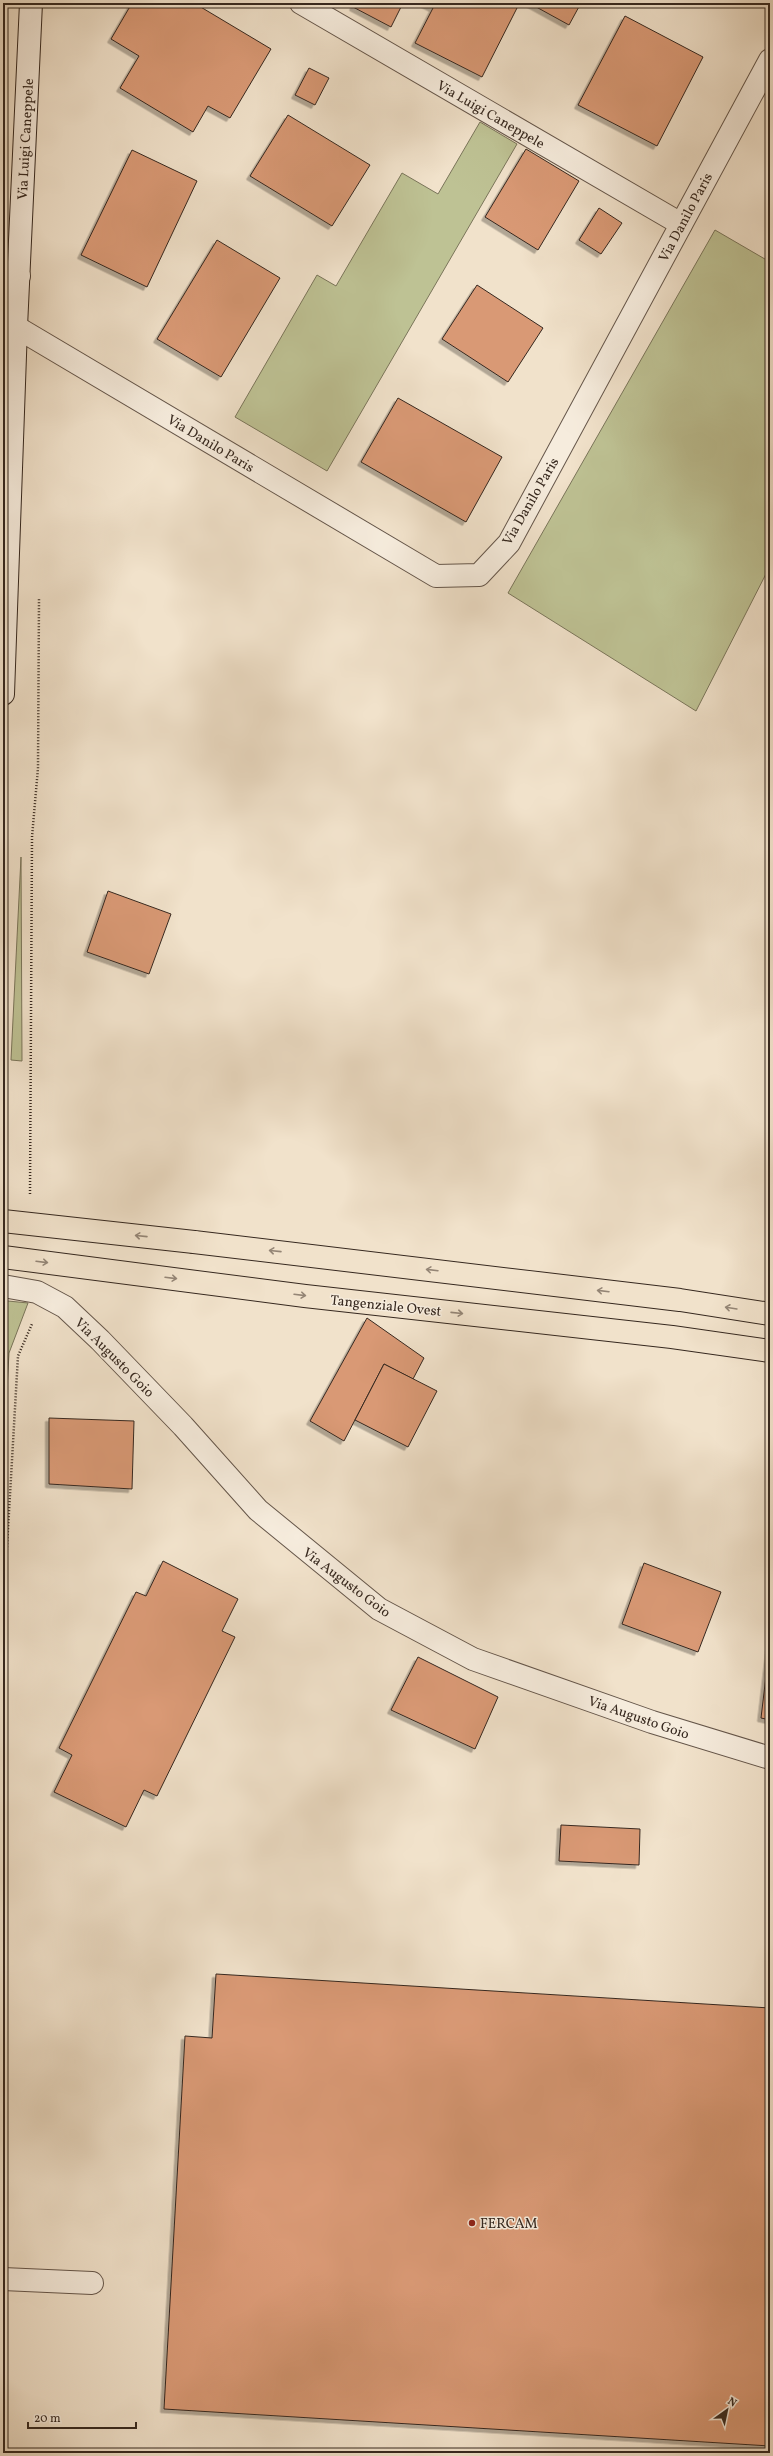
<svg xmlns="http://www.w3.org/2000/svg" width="773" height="2456" font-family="Vollkorn,serif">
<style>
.green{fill:#bec294;stroke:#7a755a}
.building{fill:#d99975;stroke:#36281f;filter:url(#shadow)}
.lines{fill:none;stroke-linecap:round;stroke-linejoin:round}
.lane-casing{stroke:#65564a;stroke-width:24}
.street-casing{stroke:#65564a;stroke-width:24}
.secondary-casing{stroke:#36281f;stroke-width:24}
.highway-casing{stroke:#36281f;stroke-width:24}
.path{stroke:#36281f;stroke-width:2.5;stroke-dasharray:1 2;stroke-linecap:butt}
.lane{stroke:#f6ecdd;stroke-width:22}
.street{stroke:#f6ecdd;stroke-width:22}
.secondary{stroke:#f6ecdd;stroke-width:22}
.highway{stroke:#f1e2cb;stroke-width:22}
.highway-bridge-casing{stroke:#36281f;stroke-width:24;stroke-linecap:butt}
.highway-bridge{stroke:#f1e2cb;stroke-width:22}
.oneway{stroke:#948575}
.poi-dot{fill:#8f2418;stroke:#f6ecdd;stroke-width:1.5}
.labels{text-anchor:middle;stroke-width:3;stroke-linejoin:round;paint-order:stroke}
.street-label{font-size:14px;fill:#36281f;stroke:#f6ecdd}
.poi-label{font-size:14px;fill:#36281f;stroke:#f6ecdd;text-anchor:start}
</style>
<defs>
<filter id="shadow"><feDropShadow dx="-3.5" dy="3.5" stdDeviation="0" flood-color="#0004"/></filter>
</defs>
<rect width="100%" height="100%" fill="#f1e2cb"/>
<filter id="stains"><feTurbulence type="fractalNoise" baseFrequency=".005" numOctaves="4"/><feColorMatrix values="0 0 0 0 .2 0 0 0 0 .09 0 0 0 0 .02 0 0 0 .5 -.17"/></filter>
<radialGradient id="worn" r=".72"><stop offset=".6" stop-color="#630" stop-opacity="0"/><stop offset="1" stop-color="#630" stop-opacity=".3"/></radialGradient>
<g class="green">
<path d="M480 122 517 144 327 471 235 417 317 275 336 286 402 173 438 194Z"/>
<path d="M715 230 770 262V566L696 711 508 593Z"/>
<path d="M21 857 22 1061 11 1060Z"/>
<path d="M8 1301 28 1303 9 1353 3 1464V1305Z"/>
</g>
<g class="building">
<path d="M132 3H194L271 49 230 118 208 106 193 132 120 88 139 56 111 39Z"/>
<path d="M355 3H403L391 27 353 7Z"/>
<path d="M423 3H507L517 8 482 77 415 43 433 8Z"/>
<path d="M529 3H581L569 25Z"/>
<path d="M625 16 703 57 657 146 578 105Z"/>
<path d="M309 68 329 78 315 105 295 95Z"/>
<path d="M288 115 370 165 332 226 250 176Z"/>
<path d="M526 149 579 181 538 250 485 217Z"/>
<path d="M132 150 197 181 147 287 81 255Z"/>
<path d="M599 208 622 223 601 254 579 240Z"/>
<path d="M217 240 280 278 221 377 157 339Z"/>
<path d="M477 285 543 328 508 382 442 339Z"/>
<path d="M398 398 502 457 466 522 361 462Z"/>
<path d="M108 891 171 914 149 974 87 952Z"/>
<path d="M367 1318 424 1358 413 1379 384 1364 344 1441 310 1421Z"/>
<path d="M384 1364 437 1391 408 1447 355 1420Z"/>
<path d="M49 1418 134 1421 132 1489 49 1484Z"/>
<path d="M163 1561 238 1599 222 1631 235 1637 157 1796 144 1790 126 1827 54 1792 72 1755 59 1748 136 1592 146 1596Z"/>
<path d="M644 1563 721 1592 698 1652 622 1624Z"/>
<path d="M770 1642V1720L761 1718Z"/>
<path d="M418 1657 498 1697 475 1749 391 1710Z"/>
<path d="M561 1825 640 1829 639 1865 559 1861Z"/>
<path d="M216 1974 770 2008V2446L164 2409 185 2036 212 2038Z"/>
</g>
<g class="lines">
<defs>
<path id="lane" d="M3 2279 92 2283"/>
<g id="street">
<path d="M301 3 681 224"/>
<path d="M3 273 19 276"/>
<path d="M16 327 436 576 479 575 509 543 770 60"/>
<path d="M3 1286 37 1292 65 1307 100 1340 183 1426 258 1510 379 1609 473 1659 652 1722 770 1758"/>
</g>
<path id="secondary" d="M3 694 16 327 31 3"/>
<path id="highway" d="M194 1242 680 1300 770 1314"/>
</defs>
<use href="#lane" class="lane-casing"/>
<use href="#street" class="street-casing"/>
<use href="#secondary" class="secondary-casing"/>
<use href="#highway" class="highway-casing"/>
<g class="path">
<path d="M30 1194 32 837 38 768 39 599"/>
<path d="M3 1616 18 1356 32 1324"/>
</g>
<use href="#lane" class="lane"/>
<use href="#street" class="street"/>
<use href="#secondary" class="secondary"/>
<use href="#highway" class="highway"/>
<defs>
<g id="highway-bridge">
<path d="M3 1221 194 1242"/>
<path d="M3 1257 305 1296 672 1337 770 1351"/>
</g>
</defs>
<use href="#highway-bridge" class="highway-bridge-casing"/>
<use href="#highway-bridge" class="highway-bridge"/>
</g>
<defs><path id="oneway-shaft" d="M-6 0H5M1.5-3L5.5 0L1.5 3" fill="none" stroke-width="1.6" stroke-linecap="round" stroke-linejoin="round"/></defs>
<g class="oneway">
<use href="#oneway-shaft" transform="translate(141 1236) rotate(-174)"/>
<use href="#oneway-shaft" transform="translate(275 1251) rotate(-174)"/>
<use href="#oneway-shaft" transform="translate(42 1262) rotate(7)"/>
<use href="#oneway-shaft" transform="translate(432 1270) rotate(-173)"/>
<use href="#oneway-shaft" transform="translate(171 1278) rotate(7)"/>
<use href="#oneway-shaft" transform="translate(603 1291) rotate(-173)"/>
<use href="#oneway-shaft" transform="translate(300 1295) rotate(7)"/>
<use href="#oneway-shaft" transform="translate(731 1308) rotate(-171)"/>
<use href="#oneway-shaft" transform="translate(457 1313) rotate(6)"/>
</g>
<circle class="poi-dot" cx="472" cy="2223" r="4"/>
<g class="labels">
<g class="street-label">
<text transform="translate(491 114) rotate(30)" y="5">Via Luigi Caneppele</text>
<text transform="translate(25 139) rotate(-87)" y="5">Via Luigi Caneppele</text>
<text transform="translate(685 217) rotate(-62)" y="5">Via Danilo Paris</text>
<text transform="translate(211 443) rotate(31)" y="5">Via Danilo Paris</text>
<text transform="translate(530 501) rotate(-60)" y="5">Via Danilo Paris</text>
<text transform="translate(386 1305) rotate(6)" y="5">Tangenziale Ovest</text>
<text transform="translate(115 1357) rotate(45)" y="5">Via Augusto Goio</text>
<text transform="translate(347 1582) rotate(37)" y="5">Via Augusto Goio</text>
<text transform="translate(639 1717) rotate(19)" y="5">Via Augusto Goio</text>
</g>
<g class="poi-label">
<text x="480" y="2228">FERCAM</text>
</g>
</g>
<rect width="773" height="2456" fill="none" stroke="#f1e2cb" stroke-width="16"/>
<rect x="4" y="4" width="765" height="2448" fill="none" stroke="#36281f" stroke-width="2"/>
<rect x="8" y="8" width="757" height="2440" fill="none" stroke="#36281f"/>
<g transform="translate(727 2410) rotate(33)" stroke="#f6ecdd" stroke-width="3" paint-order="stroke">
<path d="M0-3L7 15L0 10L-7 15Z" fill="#36281f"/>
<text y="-6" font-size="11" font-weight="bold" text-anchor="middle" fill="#36281f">N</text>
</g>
<path d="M28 2422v6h108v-6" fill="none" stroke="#36281f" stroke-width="2"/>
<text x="34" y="2422" font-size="12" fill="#36281f" stroke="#f6ecdd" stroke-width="3" paint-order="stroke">20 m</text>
<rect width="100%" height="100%" filter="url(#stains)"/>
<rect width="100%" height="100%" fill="url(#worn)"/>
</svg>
